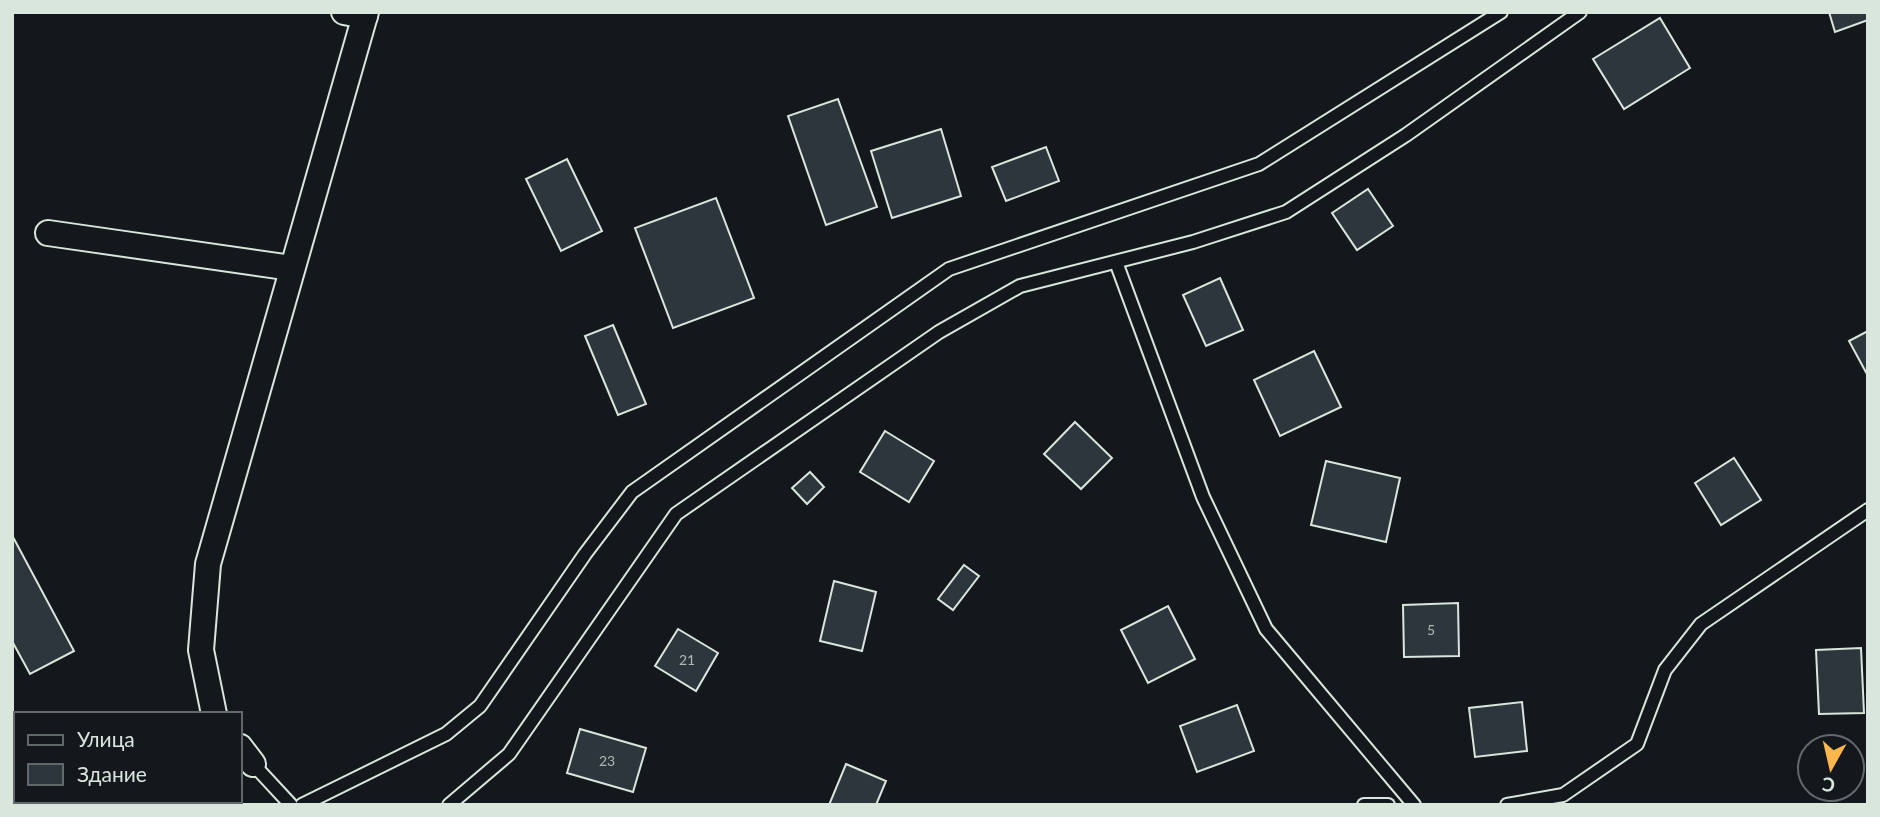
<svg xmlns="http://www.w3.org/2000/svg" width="1880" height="817" font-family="Lato,sans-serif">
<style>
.building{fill:#2c363c;stroke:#d8e6dc;stroke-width:2}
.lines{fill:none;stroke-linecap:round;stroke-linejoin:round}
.service-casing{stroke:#d8e6dc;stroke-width:16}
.minor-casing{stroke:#d8e6dc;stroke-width:28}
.service{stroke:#14181c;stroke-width:12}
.minor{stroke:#14181c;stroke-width:24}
.labels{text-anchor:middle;stroke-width:5;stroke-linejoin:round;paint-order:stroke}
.number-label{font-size:14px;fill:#adbab4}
</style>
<rect width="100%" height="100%" fill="#14181c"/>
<g class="building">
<path d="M1829 12H1868V20L1835 32Z"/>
<path d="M1660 18 1690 68 1624 109 1593 59Z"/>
<path d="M838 99 877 207 826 225 788 116Z"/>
<path d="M941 129 961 196 892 218 871 151Z"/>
<path d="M1046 147 1059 181 1006 201 992 167Z"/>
<path d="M567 159 602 231 561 251 526 179Z"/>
<path d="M1368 189 1393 226 1357 250 1332 213Z"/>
<path d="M716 198 754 298 673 328 635 228Z"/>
<path d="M1220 278 1243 330 1206 346 1183 295Z"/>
<path d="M613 325 646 404 618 415 585 336Z"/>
<path d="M1868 331V376L1849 341Z"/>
<path d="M1314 351 1341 407 1280 436 1254 380Z"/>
<path d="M1075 422 1112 458 1081 489 1044 454Z"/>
<path d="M885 431 934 461 909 502 860 472Z"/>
<path d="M1734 458 1761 500 1721 525 1695 483Z"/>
<path d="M1326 461 1400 478 1386 542 1311 525Z"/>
<path d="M810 472 824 487 807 504 792 488Z"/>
<path d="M13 537 74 651 30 674 12 641Z"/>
<path d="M964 565 979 576 953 610 938 599Z"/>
<path d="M834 581 876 592 862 651 820 641Z"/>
<path d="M1458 603 1459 656 1404 657 1403 605Z"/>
<path d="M1168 606 1195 659 1148 683 1121 630Z"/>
<path d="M678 629 718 653 696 691 655 666Z"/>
<path d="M1861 648 1864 713 1819 714 1816 650Z"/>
<path d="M1522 702 1527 751 1475 757 1469 708Z"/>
<path d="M1237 705 1254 751 1197 772 1180 726Z"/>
<path d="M580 729 646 748 633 792 567 773Z"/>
<path d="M846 764 886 781 876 805H829Z"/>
</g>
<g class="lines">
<defs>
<g id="service">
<path d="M1116 262 1203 497 1266 629 1414 805"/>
<path d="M253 764 291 805"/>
<path d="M302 805 446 734 480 706 585 554 632 492 949 269 1259 164 1501 12"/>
<path d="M449 805 509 754 676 514 939 332 1020 286 1193 242 1286 212 1406 135 1580 12"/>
<path d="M1364 805H1388"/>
<path d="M1507 805 1563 795 1637 744 1665 670 1701 624 1868 510"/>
</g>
<g id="minor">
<path d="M344 12 365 16"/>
<path d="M48 233 292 268"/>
<path d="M214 714 201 650 208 564 366 12"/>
<path d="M240 747 253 764"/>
<path d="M18 805 26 801"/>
</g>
</defs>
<use href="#service" class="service-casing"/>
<use href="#minor" class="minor-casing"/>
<use href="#service" class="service"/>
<use href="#minor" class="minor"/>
</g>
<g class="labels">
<g class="number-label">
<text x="1431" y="635">5</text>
<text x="687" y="665">21</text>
<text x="607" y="766">23</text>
</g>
</g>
<rect width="1880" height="817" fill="none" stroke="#d8e6dc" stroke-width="28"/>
<rect x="14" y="712" width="228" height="91" fill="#14181c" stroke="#626a69" stroke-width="2"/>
<rect x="28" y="735" width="35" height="10" fill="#14181c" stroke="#626a69" stroke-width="2"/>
<text x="77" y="747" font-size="21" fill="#d8e6dc">Улица</text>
<rect x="28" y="764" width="35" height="21" fill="#2c363c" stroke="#626a69" stroke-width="2"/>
<text x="77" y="782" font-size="21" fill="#d8e6dc">Здание</text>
<g transform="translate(1831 768) rotate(188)"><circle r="33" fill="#14181c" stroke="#626a69" stroke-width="2"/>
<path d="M0-5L12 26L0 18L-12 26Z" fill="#ffb74d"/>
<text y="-10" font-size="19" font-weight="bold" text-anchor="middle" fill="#d8e6dc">С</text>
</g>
</svg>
